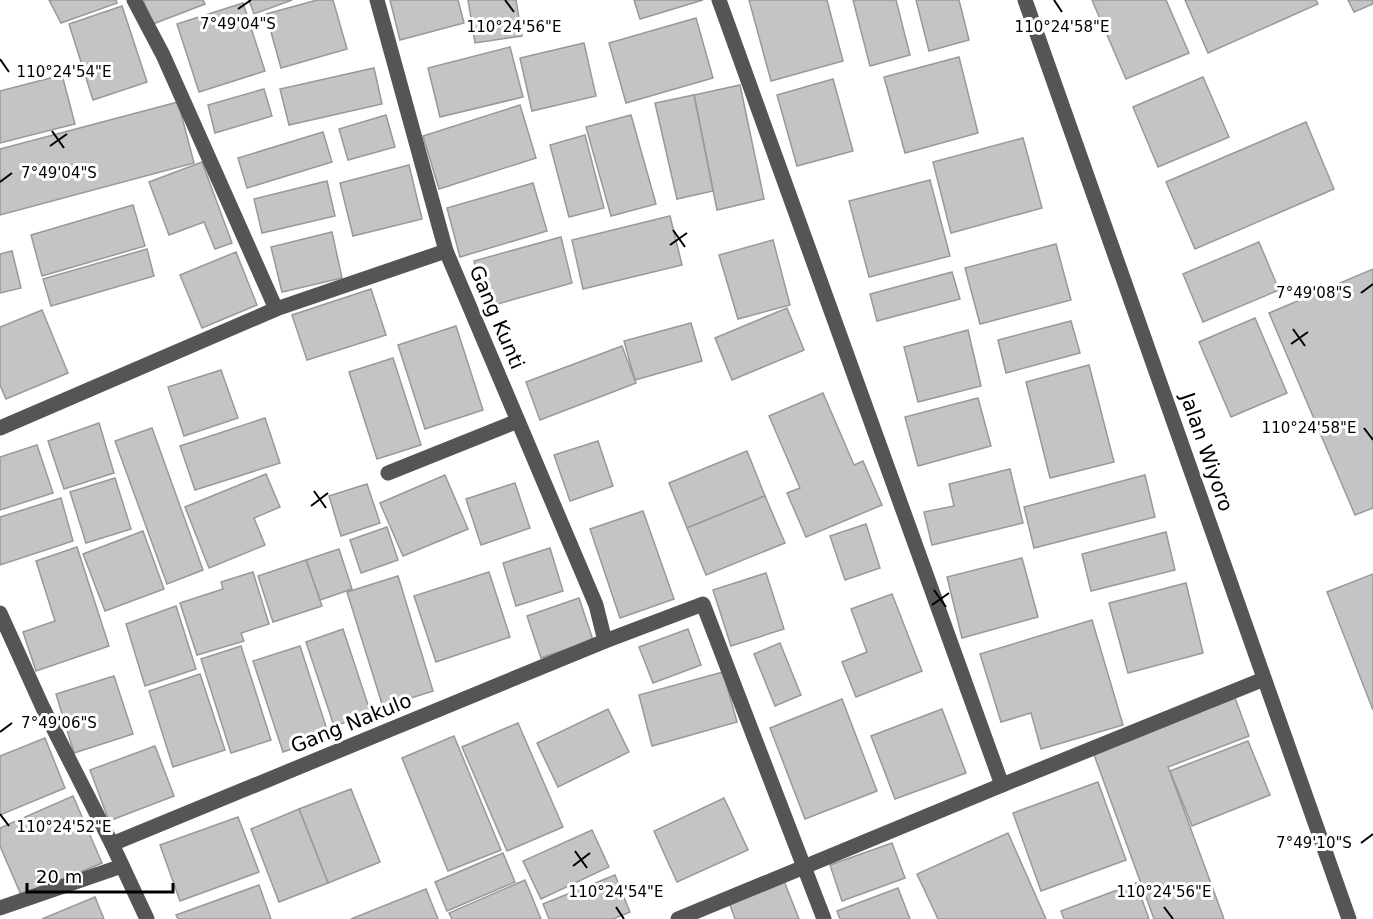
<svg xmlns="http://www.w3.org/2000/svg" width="1373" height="919" font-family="'DejaVu Sans',sans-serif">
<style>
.building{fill:#c4c4c4;stroke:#999;stroke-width:1.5}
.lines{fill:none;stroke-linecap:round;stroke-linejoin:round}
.minor{stroke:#555;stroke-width:15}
.ticks{fill:none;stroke:#000;stroke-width:2}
.labels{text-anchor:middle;stroke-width:6;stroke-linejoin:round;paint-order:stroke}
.street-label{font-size:20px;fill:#000;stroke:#fff}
.ticks-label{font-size:15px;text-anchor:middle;fill:#000;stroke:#fff;stroke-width:6;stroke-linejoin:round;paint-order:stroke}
</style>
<rect width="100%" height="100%" fill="#fff"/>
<g class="building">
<path d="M49 0H116L117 3 61 23Z"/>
<path d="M143 0H203L205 4 153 24Z"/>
<path d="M249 0H292L254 14Z"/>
<path d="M317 0H333L347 49 281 68 266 14Z"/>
<path d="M390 0H458L464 23 400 40Z"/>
<path d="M468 0H516L522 36 475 43Z"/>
<path d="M634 0H703L640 19Z"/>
<path d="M749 0H827L843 61 771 81Z"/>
<path d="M853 0H896L910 55 870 66Z"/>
<path d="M916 0H959L969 40 929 51Z"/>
<path d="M1092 0H1166L1189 53 1126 79Z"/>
<path d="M1185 0H1316L1318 4 1208 53Z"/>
<path d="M1348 0H1373V4L1354 12Z"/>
<path d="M243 3 265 71 199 92 177 24Z"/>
<path d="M122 6 147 82 93 100 69 24Z"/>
<path d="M696 18 713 78 626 103 609 43Z"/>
<path d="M584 43 596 96 532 111 520 58Z"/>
<path d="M510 47 523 97 440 117 428 68Z"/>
<path d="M959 57 978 133 905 153 884 77Z"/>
<path d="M374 68 382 104 289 125 280 89Z"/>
<path d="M62 75 75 124 0 143V91Z"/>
<path d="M1203 77 1229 137 1158 167 1133 107Z"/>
<path d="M833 79 853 151 797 166 777 95Z"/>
<path d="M740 85 764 199 717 210 694 95Z"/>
<path d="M264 89 272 116 215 133 208 105Z"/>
<path d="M694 95 713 191 677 199 655 103Z"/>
<path d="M178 102 194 163 0 215V149Z"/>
<path d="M520 105 536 158 439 189 423 136Z"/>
<path d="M386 115 395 147 348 160 339 129Z"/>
<path d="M631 115 656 204 611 216 586 127Z"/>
<path d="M1306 122 1334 189 1195 249 1166 182Z"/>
<path d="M323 132 332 162 247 188 238 158Z"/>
<path d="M585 135 604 208 569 217 550 145Z"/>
<path d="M1023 138 1042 208 951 233 933 162Z"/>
<path d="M202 162 232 243 215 249 204 222 169 235 149 182Z"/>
<path d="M409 165 422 219 353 236 340 183Z"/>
<path d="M930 180 950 256 869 277 849 201Z"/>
<path d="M327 181 335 216 262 233 254 199Z"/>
<path d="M533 183 547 231 460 257 447 208Z"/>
<path d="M133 205 145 246 42 276 31 235Z"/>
<path d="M670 216 682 265 583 289 572 240Z"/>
<path d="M332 232 342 278 282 292 271 247Z"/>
<path d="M561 237 572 283 487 307 474 261Z"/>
<path d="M773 240 790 305 738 319 719 255Z"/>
<path d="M1259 242 1279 290 1203 322 1183 274Z"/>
<path d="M1056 244 1071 300 980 324 965 268Z"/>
<path d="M147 249 154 276 51 306 43 279Z"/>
<path d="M12 251 21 288 0 293V254Z"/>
<path d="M236 252 257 305 202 328 180 275Z"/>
<path d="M1373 269V508L1355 515 1269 313Z"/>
<path d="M952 272 960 299 877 321 870 294Z"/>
<path d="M371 289 386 335 307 360 292 315Z"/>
<path d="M787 308 804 350 732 380 715 338Z"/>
<path d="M42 310 68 373 6 399 0 385V327Z"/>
<path d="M1255 318 1287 393 1231 417 1199 342Z"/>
<path d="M1071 321 1080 353 1006 373 998 340Z"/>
<path d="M691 323 702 361 635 380 624 341Z"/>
<path d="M456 326 483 410 425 429 398 345Z"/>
<path d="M968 330 981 386 918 402 904 347Z"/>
<path d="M622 346 636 383 540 420 526 382Z"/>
<path d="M393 358 421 445 377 459 349 372Z"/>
<path d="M1089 365 1114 462 1050 478 1026 382Z"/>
<path d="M221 370 238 418 184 436 168 387Z"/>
<path d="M823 393 854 465 863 461 882 505 806 537 787 493 800 488 769 416Z"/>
<path d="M978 398 991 446 918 466 905 417Z"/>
<path d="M265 418 280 463 195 490 180 446Z"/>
<path d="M99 423 114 473 64 489 48 441Z"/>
<path d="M152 428 203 570 167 584 115 441Z"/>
<path d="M598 441 613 486 570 501 554 455Z"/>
<path d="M37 445 53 493 0 510V457Z"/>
<path d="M747 451 765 496 687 528 669 483Z"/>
<path d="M1010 469 1023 523 932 545 924 512 954 506 949 484Z"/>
<path d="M266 474 280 507 254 518 265 545 209 568 185 507Z"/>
<path d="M445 475 468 529 403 556 380 503Z"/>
<path d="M1145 475 1155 517 1034 548 1024 507Z"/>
<path d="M115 478 131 529 86 543 70 492Z"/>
<path d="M515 483 530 528 481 545 466 499Z"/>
<path d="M367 484 380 523 341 536 329 496Z"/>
<path d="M765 496 785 543 706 575 687 528Z"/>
<path d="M61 498 73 541 0 565V517Z"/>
<path d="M643 511 674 599 620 618 590 529Z"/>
<path d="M866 524 880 568 845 580 830 536Z"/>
<path d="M387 527 398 560 361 573 350 540Z"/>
<path d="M143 531 164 589 105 611 83 554Z"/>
<path d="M1166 532 1175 570 1091 591 1082 554Z"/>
<path d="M77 547 109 646 36 671 23 632 55 621 36 561Z"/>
<path d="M550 548 563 591 516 606 503 563Z"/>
<path d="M339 549 352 589 320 600 306 560Z"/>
<path d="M1022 558 1038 617 962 638 947 577Z"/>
<path d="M306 560 322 606 273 622 258 576Z"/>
<path d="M253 572 269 624 241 633 244 641 197 655 180 603 223 589 221 582Z"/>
<path d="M489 572 510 637 436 662 414 596Z"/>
<path d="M766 573 784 629 731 646 713 590Z"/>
<path d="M1373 574V710L1327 592Z"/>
<path d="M398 576 433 691 383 707 347 592Z"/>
<path d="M1186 583 1203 653 1128 673 1109 603Z"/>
<path d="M892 594 922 671 856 697 842 662 867 652 851 609Z"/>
<path d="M579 598 593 640 541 658 527 616Z"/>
<path d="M176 606 196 669 145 686 126 624Z"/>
<path d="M1092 620 1123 725 1041 749 1031 713 1001 722 980 654Z"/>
<path d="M343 629 371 714 334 726 306 642Z"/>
<path d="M688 629 701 665 653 683 639 647Z"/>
<path d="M780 643 801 695 775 706 754 654Z"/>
<path d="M241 646 271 740 231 753 201 659Z"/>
<path d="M300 646 329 736 283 752 253 661Z"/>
<path d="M723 672 737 722 652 746 639 695Z"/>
<path d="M200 674 225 750 173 767 149 691Z"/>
<path d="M114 676 133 734 74 753 56 694Z"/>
<path d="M1235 698 1249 736 1168 767 1224 919H1154L1093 752Z"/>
<path d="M842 699 877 791 805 819 770 728Z"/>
<path d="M608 709 629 752 558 787 537 743Z"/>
<path d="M942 709 966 773 895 799 871 736Z"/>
<path d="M518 723 563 827 507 851 462 747Z"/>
<path d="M454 736 501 850 448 871 402 758Z"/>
<path d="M45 738 65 788 0 815V756Z"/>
<path d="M1248 741 1270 795 1192 826 1170 771Z"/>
<path d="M155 746 174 796 109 821 90 770Z"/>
<path d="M1098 782 1126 860 1041 891 1013 813Z"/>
<path d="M351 789 380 862 328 883 299 809Z"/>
<path d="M73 796 102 863 22 897 0 846V828Z"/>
<path d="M724 798 748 850 677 882 654 831Z"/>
<path d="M299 809 328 883 279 902 251 829Z"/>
<path d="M238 817 259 872 180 901 160 845Z"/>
<path d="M592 830 609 867 541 899 523 861Z"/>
<path d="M1008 833 1046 919H938L917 874Z"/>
<path d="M892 843 905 878 842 901 830 865Z"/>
<path d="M503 853 515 882 447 911 435 882Z"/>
<path d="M615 875 630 912 613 919H549L543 904Z"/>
<path d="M525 880 541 919H452L449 913Z"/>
<path d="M784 881 799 919H735L729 902Z"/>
<path d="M1136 883 1149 919H1064L1061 911Z"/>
<path d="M259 885 271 919H178L176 915Z"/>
<path d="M898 888 910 919H840L837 911Z"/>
<path d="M426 889 438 919H351Z"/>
<path d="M95 897 104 919H42Z"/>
</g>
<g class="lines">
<g class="minor">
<path d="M134 0 163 55 276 309"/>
<path d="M377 0 446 251 596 605 605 641"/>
<path d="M719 0 1002 785"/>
<path d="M1025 0 1349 919"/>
<path d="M0 428 276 309 446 251"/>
<path d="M388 473 518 421"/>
<path d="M0 613 43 708 112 844 147 919"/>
<path d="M112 844 605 641 703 604 824 919"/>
<path d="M0 908 122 866"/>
<path d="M678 919 1002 785 1264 679"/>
</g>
</g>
<path class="ticks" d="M505 0 514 12M1054 0 1062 12M238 9 251 0M0 59 9 72M52 131 64 148M50 146 67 134M0 182 12 173M673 230 685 247M670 245 687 233M1361 293 1373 284M1293 329 1305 346M1291 344 1308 332M1364 428 1373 440M314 491 326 508M311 506 328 493M934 590 946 607M932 605 949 593M0 732 12 723M0 814 9 826M1361 843 1373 834M575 851 587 868M573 866 590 853M616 907 624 919M1164 907 1173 919"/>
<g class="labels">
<g class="street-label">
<text transform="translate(497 317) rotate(67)" y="7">Gang Kunti</text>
<text transform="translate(1207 452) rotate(71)" y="7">Jalan Wiyoro</text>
<text transform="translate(351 723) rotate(-22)" y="7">Gang Nakulo</text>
</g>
</g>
<g class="ticks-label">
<text x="238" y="29">7°49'04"S</text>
<text x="514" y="32">110°24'56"E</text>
<text x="1062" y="32">110°24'58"E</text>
<text x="64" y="77">110°24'54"E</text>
<text x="59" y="178">7°49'04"S</text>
<text x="1314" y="298">7°49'08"S</text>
<text x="1309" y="433">110°24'58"E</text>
<text x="59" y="728">7°49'06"S</text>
<text x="64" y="832">110°24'52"E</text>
<text x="1314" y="848">7°49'10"S</text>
<text x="616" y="897">110°24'54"E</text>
<text x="1164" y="897">110°24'56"E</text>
</g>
<path d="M27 883v9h146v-9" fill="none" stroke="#000000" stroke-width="3"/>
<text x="36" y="883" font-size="18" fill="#000000" stroke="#ffffff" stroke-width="4.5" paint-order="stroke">20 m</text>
</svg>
